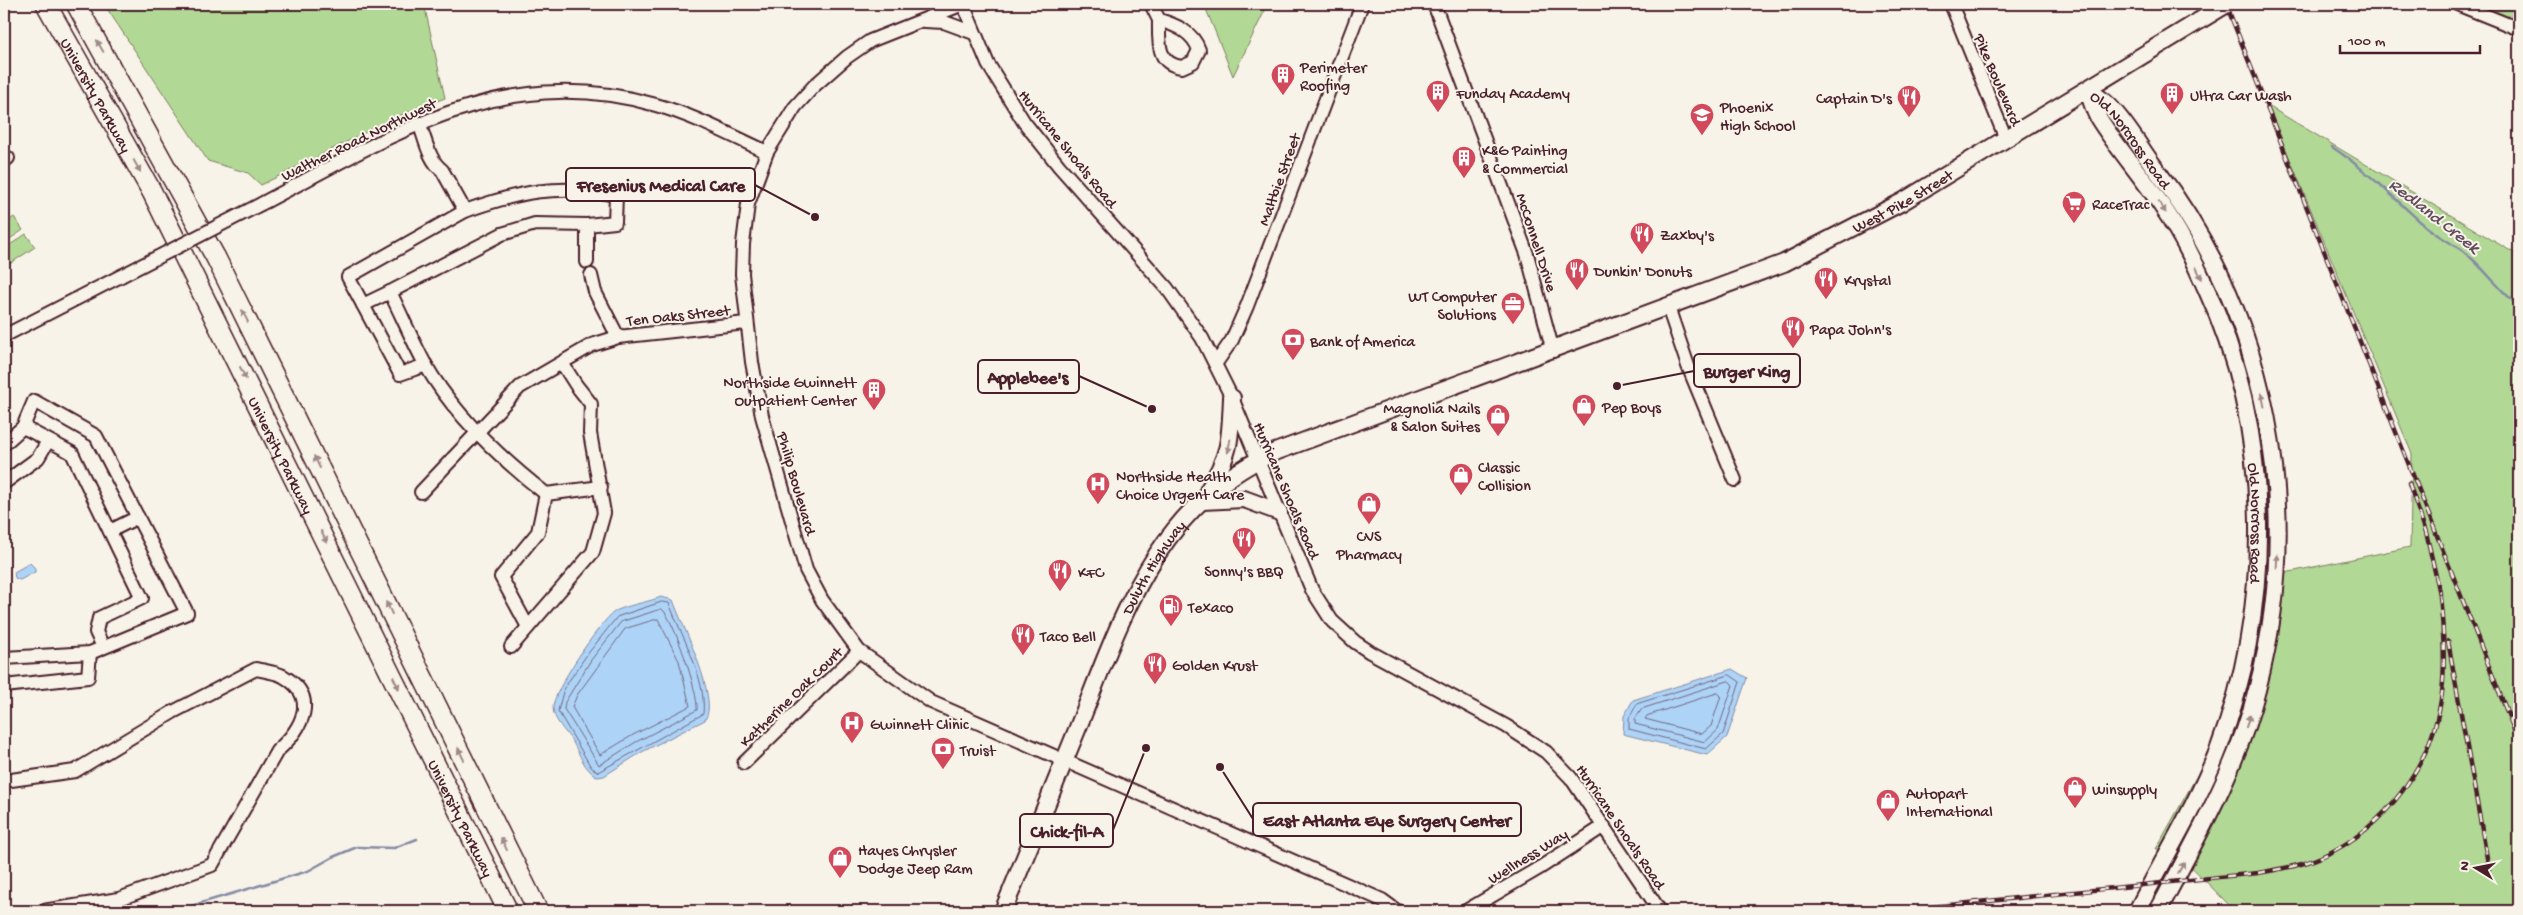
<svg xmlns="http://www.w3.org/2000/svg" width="2523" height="915" font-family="'Gochi Hand',sans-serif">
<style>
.green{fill:#b1d895;stroke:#7e7c60}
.water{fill:#add3f7;stroke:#858ba5}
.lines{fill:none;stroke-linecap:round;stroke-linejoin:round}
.shore{stroke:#72677d;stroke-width:1}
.stream{stroke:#858ba5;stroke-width:2.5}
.minor-casing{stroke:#4a1f2b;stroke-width:16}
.major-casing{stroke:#4a1f2b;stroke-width:20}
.highway-casing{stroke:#4a1f2b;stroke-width:22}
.minor{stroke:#f7f3e8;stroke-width:12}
.major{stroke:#f7f3e8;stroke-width:16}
.highway{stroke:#f7f3e8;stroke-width:19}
.rail-casing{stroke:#4a1f2b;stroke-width:4.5}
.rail{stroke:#f7f3e8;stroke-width:2.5;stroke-dasharray:8;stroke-linecap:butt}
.minor-bridge-casing{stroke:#4a1f2b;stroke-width:16;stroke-linecap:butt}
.major-bridge-casing{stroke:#4a1f2b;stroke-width:20;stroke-linecap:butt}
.minor-bridge{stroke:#f7f3e8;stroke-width:12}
.major-bridge{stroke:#f7f3e8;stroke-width:16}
.oneway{fill:#a0898a}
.labels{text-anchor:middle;stroke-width:4;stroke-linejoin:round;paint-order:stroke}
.poi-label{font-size:16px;fill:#4a1f2b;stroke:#f7f3e8;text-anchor:start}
.street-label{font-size:16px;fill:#4a1f2b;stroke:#f7f3e8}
.water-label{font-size:18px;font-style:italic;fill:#634c5e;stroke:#f7f3e8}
.leader{fill:none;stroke:#4a1f2b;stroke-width:2}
.callout-dot{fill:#4a1f2b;stroke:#f7f3e8;stroke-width:2}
.callout{fill:#f7f3e8;stroke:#4a1f2b;stroke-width:2}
.callout-label{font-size:18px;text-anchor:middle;font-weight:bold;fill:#4a1f2b}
</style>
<rect width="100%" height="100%" fill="#f7f3e8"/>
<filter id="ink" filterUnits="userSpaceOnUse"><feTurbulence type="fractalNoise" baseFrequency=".02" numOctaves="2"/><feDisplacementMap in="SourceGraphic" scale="10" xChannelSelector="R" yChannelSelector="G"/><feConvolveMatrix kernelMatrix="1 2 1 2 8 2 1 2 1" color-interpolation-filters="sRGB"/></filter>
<g filter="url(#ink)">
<g class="green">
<path d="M104 4H424L445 98 396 117 261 185 248 173 208 161Z"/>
<path d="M1204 4H1268L1233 76Z"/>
<path d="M2471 4H2519V27Z"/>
<path d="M2268 106 2519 256V911H2238L2233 909 2174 849H2156L2247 686 2259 598 2285 573 2410 547 2412 454Z"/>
<path d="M14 217 23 230 4 243V224Z"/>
<path d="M26 234 35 247 8 265 4 260V249Z"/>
</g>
<g class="water">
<path d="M30 563 35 568V572L20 580 15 578 14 572Z"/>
<path d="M661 597 673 600C681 623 720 699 705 720L642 752 604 776 598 777C583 769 581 755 572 741 566 732 553 719 553 708 552 692 600 622 614 612 623 606 649 602 661 597Z"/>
<path d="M1732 669 1747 678 1727 737 1707 755 1623 734 1624 716 1633 700Z"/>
</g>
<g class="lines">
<g class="shore">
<path d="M662 602 669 603C681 635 707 679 703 714L598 772 591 767 558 711 564 688 586 656 617 617Z"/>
<path d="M662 609C673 617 699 694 697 710L636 742 599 765 564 709 565 702 591 660 621 622Z"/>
<path d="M658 619 679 661 690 706 633 735 600 755 572 707 577 695 625 629Z"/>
<path d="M1730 675 1740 682 1723 734 1706 749 1629 729V718L1637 704Z"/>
<path d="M1729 681 1733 685 1718 730 1705 742 1635 724V719L1642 709Z"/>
<path d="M1718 693 1721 696 1711 726 1702 734 1645 719 1647 716Z"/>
</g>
<g class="stream">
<path d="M2332 147C2365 169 2393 197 2423 224 2437 237 2456 244 2470 257 2488 273 2501 292 2519 306"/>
<path d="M174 911 308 871 333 857 357 847 394 848 417 839"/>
</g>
<defs>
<g id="minor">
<path d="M963 4 870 41 847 57 814 86 795 107 767 152 748 204 743 244 742 274 752 362 762 416 806 570 822 600 859 651 931 702 1382 900 1397 911"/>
<path d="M963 4 988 64 1024 122 1059 166 1167 288 1202 338 1232 398 1312 590 1332 621 1355 642 1370 652 1506 726 1546 752 1571 778 1660 911"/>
<path d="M1151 4 1159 20"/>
<path d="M1434 4 1527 254 1553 351"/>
<path d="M1951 4 2006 139"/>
<path d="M2457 4 2519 29"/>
<path d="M1159 20C1176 25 1193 32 1199 50L1193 62 1182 67C1156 64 1159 41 1159 20Z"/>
<path d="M925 21 944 22 974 33"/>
<path d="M419 123C425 138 429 161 442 170L465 211 348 277 400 374 426 365"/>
<path d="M4 161 8 158"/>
<path d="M261 204C391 136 502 61 656 105 695 116 730 135 767 152"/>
<path d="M465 211C518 192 559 183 616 195L615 222 587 225"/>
<path d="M591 275 595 292 618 337"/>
<path d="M363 305 390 292"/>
<path d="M1668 307 1688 366 1735 480"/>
<path d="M4 336 121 276"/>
<path d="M1216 363 1232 340 1247 306 1362 4"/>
<path d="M23 427 72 453 142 598 99 618 96 632 103 647"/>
<path d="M4 444 23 427 34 401 96 436 187 613 90 653 4 658"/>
<path d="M4 483 38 458 48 441"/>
<path d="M421 492 520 387 592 345 618 337 746 323"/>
<path d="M546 494C500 458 454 415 425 364 412 340 402 316 390 292L502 234 535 224 587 225V262"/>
<path d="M110 531 138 517"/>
<path d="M528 627 501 577 538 532 546 494 601 487"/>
<path d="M511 647 593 552 604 513 590 433 591 404 576 385 562 363"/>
<path d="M4 686 88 677 90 653"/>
<path d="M744 763 859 651"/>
<path d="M4 781 75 771 173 712 256 669C264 671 275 672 283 676 320 697 302 729 277 751L212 865 119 899 43 911"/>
<path d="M1466 911 1541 867 1604 826"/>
</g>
<g id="major">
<path id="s1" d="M2088 90C2095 95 2103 100 2109 106 2127 124 2140 148 2155 168 2268 316 2305 509 2257 690 2237 769 2196 839 2158 911"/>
<path id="s2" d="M2088 90C2091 99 2094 111 2099 119 2118 149 2142 176 2162 206 2179 231 2194 260 2206 288 2272 431 2274 601 2219 748 2197 805 2164 857 2137 911"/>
<path d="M1208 491C1231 452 1230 441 1232 398"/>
<path d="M1202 501 1244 499 1279 512"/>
<path id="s3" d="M1003 911C1028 849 1054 787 1079 725 1123 615 1157 504 1275 452L1784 263 1902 202 2199 21"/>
</g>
<g id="highway">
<path id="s4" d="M46 4 152 192 508 911"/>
<path d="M76 4 216 258 538 911"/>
</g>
</defs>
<use href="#minor" class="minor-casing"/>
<use href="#major" class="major-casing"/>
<use href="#highway" class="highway-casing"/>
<use href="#minor" class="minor"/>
<use href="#major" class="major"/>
<use href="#highway" class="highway"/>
<defs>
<g id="rail">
<path d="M2226 4 2519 742"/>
<path d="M2409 483 2426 532 2440 594"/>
<path d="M2448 641 2489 869"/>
<path d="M1892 911 2258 873C2279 869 2301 866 2321 857 2386 828 2433 764 2442 693 2446 658 2443 621 2439 587"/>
</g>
</defs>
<use href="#rail" class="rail-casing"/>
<use href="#rail" class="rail"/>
<defs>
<path id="minor-bridge" d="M121 276 261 204"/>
<path id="major-bridge" d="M2199 21 2227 4"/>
</defs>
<use href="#minor-bridge" class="minor-bridge-casing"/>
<use href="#major-bridge" class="major-bridge-casing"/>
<use href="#minor-bridge" class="minor-bridge"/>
<use href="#major-bridge" class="major-bridge"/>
</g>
<defs><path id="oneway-solid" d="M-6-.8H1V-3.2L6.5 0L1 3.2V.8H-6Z" transform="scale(1.25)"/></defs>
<g class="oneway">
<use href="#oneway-solid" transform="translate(100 46) rotate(-120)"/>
<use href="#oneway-solid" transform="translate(137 166) rotate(61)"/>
<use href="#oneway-solid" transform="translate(2162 207) rotate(57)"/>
<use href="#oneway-solid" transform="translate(2199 273) rotate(63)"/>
<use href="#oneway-solid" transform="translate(245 316) rotate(-116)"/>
<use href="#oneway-solid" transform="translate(243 373) rotate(64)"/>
<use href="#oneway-solid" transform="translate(2263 400) rotate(-102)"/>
<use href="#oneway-solid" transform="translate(1229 446) rotate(101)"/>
<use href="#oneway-solid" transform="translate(317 462) rotate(-116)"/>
<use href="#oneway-solid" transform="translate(324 537) rotate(64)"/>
<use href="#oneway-solid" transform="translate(2277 561) rotate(-87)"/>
<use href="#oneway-solid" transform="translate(389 608) rotate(-116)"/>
<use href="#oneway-solid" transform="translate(396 683) rotate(64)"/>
<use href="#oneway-solid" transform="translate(2248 721) rotate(-72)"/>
<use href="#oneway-solid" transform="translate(461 754) rotate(-116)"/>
<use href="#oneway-solid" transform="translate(504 844) rotate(-116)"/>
<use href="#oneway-solid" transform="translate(2181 868) rotate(-61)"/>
</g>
</g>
<defs>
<symbol id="building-pin" viewBox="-11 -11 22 30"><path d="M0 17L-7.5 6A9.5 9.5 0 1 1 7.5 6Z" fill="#d1495b" stroke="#f7f3e8"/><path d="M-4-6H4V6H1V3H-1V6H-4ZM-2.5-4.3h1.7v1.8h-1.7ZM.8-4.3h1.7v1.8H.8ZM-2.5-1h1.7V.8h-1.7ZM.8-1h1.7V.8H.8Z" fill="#fff"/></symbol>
<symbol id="restaurant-pin" viewBox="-11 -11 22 30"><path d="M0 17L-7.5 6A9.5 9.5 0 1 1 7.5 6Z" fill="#d1495b" stroke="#f7f3e8"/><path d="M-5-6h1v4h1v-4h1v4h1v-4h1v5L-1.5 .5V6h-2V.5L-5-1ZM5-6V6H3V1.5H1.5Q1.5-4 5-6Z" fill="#fff"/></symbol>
<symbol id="school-pin" viewBox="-11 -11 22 30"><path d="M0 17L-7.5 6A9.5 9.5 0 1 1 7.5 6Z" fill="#d1495b" stroke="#f7f3e8"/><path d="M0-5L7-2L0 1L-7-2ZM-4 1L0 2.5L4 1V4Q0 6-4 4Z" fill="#fff"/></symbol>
<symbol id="supermarket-pin" viewBox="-11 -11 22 30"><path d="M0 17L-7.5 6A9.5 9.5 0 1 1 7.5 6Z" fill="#d1495b" stroke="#f7f3e8"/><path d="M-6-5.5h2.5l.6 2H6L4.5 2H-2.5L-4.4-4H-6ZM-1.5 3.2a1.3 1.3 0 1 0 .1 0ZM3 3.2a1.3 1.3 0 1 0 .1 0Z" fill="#fff"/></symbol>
<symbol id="office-pin" viewBox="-11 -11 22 30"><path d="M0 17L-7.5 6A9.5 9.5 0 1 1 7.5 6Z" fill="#d1495b" stroke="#f7f3e8"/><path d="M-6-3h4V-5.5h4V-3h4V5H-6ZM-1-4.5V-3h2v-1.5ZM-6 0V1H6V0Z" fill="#fff"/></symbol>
<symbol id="bank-pin" viewBox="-11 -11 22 30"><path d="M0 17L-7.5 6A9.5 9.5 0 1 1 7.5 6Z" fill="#d1495b" stroke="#f7f3e8"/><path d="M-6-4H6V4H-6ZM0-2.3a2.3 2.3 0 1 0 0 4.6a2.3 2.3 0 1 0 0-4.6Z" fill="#fff"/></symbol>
<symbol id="shop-pin" viewBox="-11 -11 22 30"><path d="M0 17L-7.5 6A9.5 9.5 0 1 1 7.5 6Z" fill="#d1495b" stroke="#f7f3e8"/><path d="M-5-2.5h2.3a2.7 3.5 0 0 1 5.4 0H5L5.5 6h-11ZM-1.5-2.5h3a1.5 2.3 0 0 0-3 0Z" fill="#fff"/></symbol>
<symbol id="hospital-pin" viewBox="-11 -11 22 30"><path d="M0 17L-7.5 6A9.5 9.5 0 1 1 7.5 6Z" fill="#d1495b" stroke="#f7f3e8"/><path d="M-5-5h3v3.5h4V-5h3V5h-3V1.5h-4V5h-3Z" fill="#fff"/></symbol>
<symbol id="fuel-pin" viewBox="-11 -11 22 30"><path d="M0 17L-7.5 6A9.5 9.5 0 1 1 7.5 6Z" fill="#d1495b" stroke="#f7f3e8"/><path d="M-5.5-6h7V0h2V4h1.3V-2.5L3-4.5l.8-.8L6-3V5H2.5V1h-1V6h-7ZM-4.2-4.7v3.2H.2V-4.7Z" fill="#fff"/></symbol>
</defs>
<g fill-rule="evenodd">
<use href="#building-pin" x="1269" y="61" width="28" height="38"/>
<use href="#building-pin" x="1424" y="78" width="28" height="38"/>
<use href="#building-pin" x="2158" y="80" width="28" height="38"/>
<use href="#restaurant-pin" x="1895" y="83" width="28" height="38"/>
<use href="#school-pin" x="1688" y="101" width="28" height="38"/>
<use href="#building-pin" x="1450" y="144" width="28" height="38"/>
<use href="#supermarket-pin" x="2060" y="189" width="28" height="38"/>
<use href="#restaurant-pin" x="1628" y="220" width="28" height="38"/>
<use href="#restaurant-pin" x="1563" y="256" width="28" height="38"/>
<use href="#restaurant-pin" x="1812" y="265" width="28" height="38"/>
<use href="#office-pin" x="1499" y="290" width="28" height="38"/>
<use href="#restaurant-pin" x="1779" y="314" width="28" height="38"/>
<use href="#bank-pin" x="1279" y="326" width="28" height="38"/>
<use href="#building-pin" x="860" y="376" width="28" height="38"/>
<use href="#shop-pin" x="1570" y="392" width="28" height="38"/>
<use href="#shop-pin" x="1484" y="402" width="28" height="38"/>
<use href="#shop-pin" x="1447" y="461" width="28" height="38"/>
<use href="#hospital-pin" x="1084" y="470" width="28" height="38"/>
<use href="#shop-pin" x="1355" y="490" width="28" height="38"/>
<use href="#restaurant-pin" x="1230" y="525" width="28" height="38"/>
<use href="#restaurant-pin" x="1046" y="557" width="28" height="38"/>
<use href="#fuel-pin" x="1157" y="592" width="28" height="38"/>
<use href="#restaurant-pin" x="1009" y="621" width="28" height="38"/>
<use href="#restaurant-pin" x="1141" y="650" width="28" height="38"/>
<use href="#hospital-pin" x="838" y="709" width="28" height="38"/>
<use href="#bank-pin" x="929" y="735" width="28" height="38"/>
<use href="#shop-pin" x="2061" y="774" width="28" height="38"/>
<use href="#shop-pin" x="1874" y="787" width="28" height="38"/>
<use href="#shop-pin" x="826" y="844" width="28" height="38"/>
</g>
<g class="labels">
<g class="poi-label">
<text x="1300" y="72">Perimeter<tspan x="1300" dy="18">Roofing</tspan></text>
<text x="1456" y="98">Funday Academy</text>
<text x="2190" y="100">Ultra Car Wash</text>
<text x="1892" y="103" text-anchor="end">Captain D's</text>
<text x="1720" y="112">Phoenix<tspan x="1720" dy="18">High School</tspan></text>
<text x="1482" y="155">K&amp;G Painting<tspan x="1482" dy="18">&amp; Commercial</tspan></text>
<text x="2092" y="209">RaceTrac</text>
<text x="1660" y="240">Zaxby's</text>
<text x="1594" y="276">Dunkin' Donuts</text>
<text x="1844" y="285">Krystal</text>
<text x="1496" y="301" text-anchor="end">WT Computer<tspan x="1496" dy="18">Solutions</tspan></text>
<text x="1810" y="334">Papa John's</text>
<text x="1310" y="346">Bank of America</text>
<text x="856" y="387" text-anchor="end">Northside Gwinnett<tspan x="856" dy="18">Outpatient Center</tspan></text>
<text x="1602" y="412">Pep Boys</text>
<text x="1480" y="413" text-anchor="end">Magnolia Nails<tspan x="1480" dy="18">&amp; Salon Suites</tspan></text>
<text x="1478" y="472">Classic<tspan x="1478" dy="18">Collision</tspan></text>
<text x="1116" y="481">Northside Health<tspan x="1116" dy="18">Choice Urgent Care</tspan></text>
<text x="1369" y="541" text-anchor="middle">CVS<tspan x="1369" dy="18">Pharmacy</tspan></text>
<text x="1244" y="576" text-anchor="middle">Sonny's BBQ</text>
<text x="1078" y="577">KFC</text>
<text x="1188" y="612">Texaco</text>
<text x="1040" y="641">Taco Bell</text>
<text x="1172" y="670">Golden Krust</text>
<text x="870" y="729">Gwinnett Clinic</text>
<text x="960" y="755">Truist</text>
<text x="2092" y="794">Winsupply</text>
<text x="1906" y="798">Autopart<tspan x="1906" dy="18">International</tspan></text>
<text x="858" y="855">Hayes Chrysler<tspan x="858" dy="18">Dodge Jeep Ram</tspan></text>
</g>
<g class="street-label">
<text transform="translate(1999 79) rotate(67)" y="6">Pike Boulevard</text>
<text dy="6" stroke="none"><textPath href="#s4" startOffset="104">University Parkway</textPath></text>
<text transform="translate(358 138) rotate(-26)" y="6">Walther Road Northwest</text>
<text dy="6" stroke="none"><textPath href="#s1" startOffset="66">Old Norcross Road</textPath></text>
<text transform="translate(1069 148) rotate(51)" y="6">Hurricane Shoals Road</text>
<text transform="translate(1278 179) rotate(-70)" y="6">Maltbie Street</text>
<text dy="6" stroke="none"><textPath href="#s3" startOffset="1224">West Pike Street</textPath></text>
<text transform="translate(1538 242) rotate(72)" y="6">McConnell Drive</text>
<text transform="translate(678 314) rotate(-6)" y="6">Ten Oaks Street</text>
<text dy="6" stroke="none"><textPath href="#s4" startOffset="509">University Parkway</textPath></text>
<text transform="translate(798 483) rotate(74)" y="6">Philip Boulevard</text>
<text transform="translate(1288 490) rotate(67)" y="6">Hurricane Shoals Road</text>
<text dy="6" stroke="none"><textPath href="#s2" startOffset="474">Old Norcross Road</textPath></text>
<text dy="6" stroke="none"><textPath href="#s3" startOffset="376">Duluth Highway</textPath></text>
<text transform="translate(790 696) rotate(-44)" y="6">Katherine Oak Court</text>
<text dy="6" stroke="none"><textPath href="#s4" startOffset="914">University Parkway</textPath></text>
<text transform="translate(1622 826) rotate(56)" y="6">Hurricane Shoals Road</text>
<text transform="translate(1527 855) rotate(-32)" y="6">Wellness Way</text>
</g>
<g class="water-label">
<text transform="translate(2435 215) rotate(38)" y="6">Redland Creek</text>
</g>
</g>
<path class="leader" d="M815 217L755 185M1617 386L1694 371M1152 409L1079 376M1220 767L1253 819M1146 748L1113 830"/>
<g class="callout-dot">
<circle cx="815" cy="217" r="5"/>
<circle cx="1617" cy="386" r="5"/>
<circle cx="1152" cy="409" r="5"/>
<circle cx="1220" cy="767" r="5"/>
<circle cx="1146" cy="748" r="5"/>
</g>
<g class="callout">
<rect x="566" y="168" width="189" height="33" rx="5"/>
<rect x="1694" y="354" width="106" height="33" rx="5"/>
<rect x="978" y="360" width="101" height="33" rx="5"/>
<rect x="1253" y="803" width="268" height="33" rx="5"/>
<rect x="1020" y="814" width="93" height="33" rx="5"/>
</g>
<g class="callout-label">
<text x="661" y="191">Fresenius Medical Care</text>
<text x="1747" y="377">Burger King</text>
<text x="1028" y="383">Applebee's</text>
<text x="1387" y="826">East Atlanta Eye Surgery Center</text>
<text x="1067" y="837">Chick-fil-A</text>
</g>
<rect width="2523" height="915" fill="none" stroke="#f7f3e8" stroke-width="20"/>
<rect x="10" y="10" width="2503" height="895" fill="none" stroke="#4a1f2b" stroke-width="2" filter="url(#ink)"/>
<g transform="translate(2476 868) rotate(280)" stroke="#f7f3e8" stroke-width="4" paint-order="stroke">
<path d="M0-4L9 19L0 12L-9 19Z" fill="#4a1f2b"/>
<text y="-8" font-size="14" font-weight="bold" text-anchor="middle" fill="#4a1f2b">N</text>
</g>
<path d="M2340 45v8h140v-8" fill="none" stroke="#4a1f2b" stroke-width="2.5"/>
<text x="2348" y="45" font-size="15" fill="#4a1f2b" stroke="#f7f3e8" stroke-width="4" paint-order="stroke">100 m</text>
</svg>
